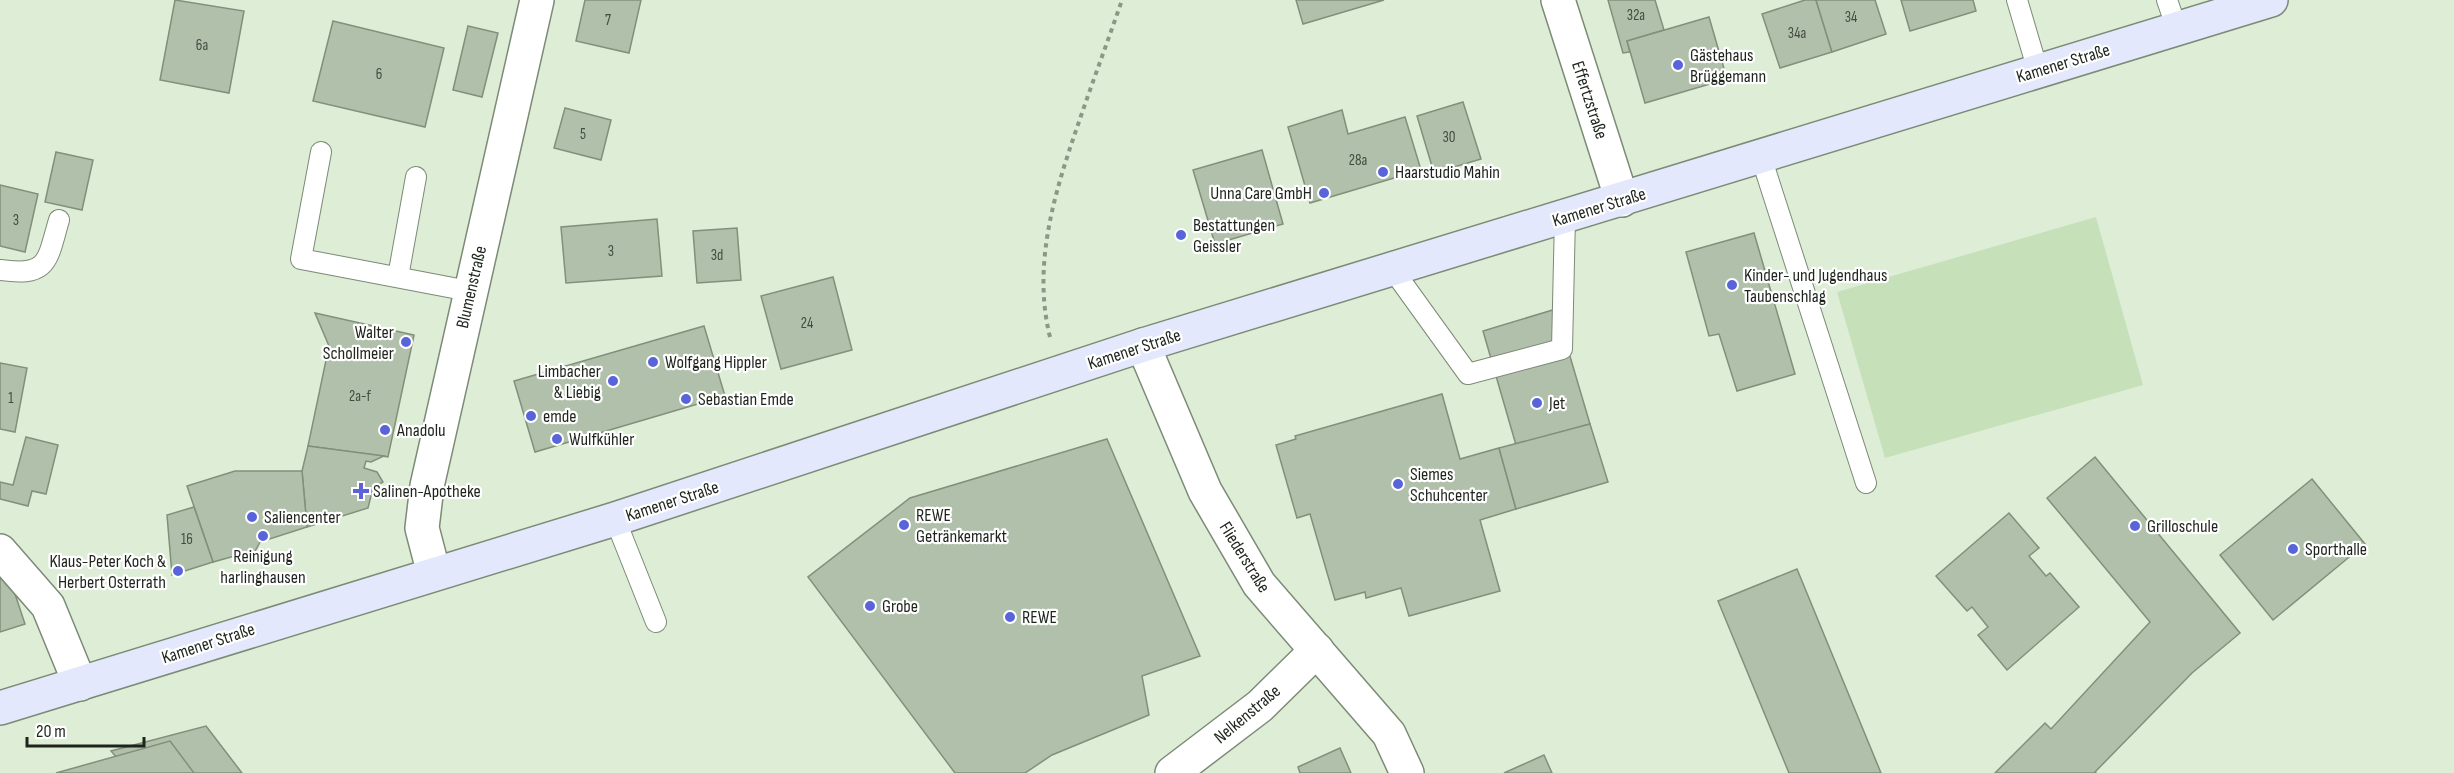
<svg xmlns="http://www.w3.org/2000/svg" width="2454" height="773" font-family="'Sofia Sans Condensed',sans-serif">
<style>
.green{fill:#c6e1ba}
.building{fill:#b1c0aa;stroke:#82907b;stroke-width:1.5}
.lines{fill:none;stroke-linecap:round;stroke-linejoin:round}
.lane-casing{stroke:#7c8a76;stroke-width:22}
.street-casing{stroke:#7c8a76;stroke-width:36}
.secondary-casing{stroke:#7c8a76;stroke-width:36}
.path{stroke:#8c9787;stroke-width:4;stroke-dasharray:4.5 4.5;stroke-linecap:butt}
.lane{stroke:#fff;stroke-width:20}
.street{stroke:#fff;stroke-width:33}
.secondary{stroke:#e4e8fc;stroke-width:33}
.poi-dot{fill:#5963da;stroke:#fff;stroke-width:2}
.labels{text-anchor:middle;stroke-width:4.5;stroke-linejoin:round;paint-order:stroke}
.number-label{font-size:15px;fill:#434b40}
.poi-label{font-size:18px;fill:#1e241c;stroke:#fff;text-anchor:start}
.street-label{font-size:18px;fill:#1e241c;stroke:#fff}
</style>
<rect width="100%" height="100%" fill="#ddedd6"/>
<path class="green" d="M2096 217 2143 385 1885 458 1837 292Z"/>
<g class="building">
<path d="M175 0 244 11 229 93 160 80Z"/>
<path d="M585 0H641L629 53 576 41Z"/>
<path d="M1296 0H1384L1303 24Z"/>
<path d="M1608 0H1655L1664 30 1627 41 1630 52 1623 53Z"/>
<path d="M1805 0H1816L1832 52 1780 68 1762 14Z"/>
<path d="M1816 0H1875L1886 34 1832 52Z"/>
<path d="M1901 0H1973L1976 11 1910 31Z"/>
<path d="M1709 17 1727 79 1645 103 1627 41Z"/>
<path d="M333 21 444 48 425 127 313 101Z"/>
<path d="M468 26 498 33 482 97 453 90Z"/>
<path d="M1463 102 1481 159 1434 173 1417 116Z"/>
<path d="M565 108 611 120 601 160 554 148Z"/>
<path d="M1342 110 1348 134 1405 117 1421 170 1310 203 1288 127Z"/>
<path d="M1262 150 1283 224 1215 244 1193 170Z"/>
<path d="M56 152 93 160 82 210 45 202Z"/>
<path d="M0 185 38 194 25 252 0 246Z"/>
<path d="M657 219 662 276 566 283 561 227Z"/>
<path d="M737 228 741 280 697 283 693 231Z"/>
<path d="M1754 233 1795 374 1737 391 1719 334 1709 336 1686 252Z"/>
<path d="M833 277 852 350 781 369 761 296Z"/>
<path d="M1556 309 1590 424 1516 445 1483 331Z"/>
<path d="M315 313 414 335 388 457 308 446 329 346Z"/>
<path d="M704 326 725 396 535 452 514 381Z"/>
<path d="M0 363 27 368 15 432 0 429Z"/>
<path d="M1442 394 1460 459 1499 448 1516 509 1480 520 1500 591 1409 616 1401 588 1366 598 1365 592 1335 600 1310 514 1297 518 1276 445 1296 439 1295 436Z"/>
<path d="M1590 424 1608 482 1516 509 1499 448Z"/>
<path d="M26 437 58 445 46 494 32 491 28 506 0 499V482L13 485Z"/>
<path d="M1107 439 1200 656 1142 676 1149 715 1052 755 1025 773H955L808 577 910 498Z"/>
<path d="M308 446 384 456 371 462 366 461 364 468 377 472 383 482 373 488 368 508 307 527 302 471Z"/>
<path d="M2095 457 2240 633 2192 673 2095 772 2096 773H1995L2045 723 2051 729 2150 622 2047 498Z"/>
<path d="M235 471H302L307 527 260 542 250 561 238 555 213 562 187 486Z"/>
<path d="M2312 479 2365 544 2273 620 2220 555Z"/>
<path d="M194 507 213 562 172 575 167 515Z"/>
<path d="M2009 513 2039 548 2029 556 2046 576 2050 573 2079 607 2007 670 1978 635 1988 627 1972 607 1967 611 1936 576Z"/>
<path d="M0 565 8 573 25 624 0 632Z"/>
<path d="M1797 569 1881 773H1789L1718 601Z"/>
<path d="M206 726 242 773H130L111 751Z"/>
<path d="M170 741 194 773H56Z"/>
<path d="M1340 748 1351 773H1300L1298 767Z"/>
<path d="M1544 755 1552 773H1504Z"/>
</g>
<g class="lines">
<defs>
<g id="lane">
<path d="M2017 0 2038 71"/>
<path d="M2167 0 2177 29"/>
<path d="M321 152 301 259 469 291"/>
<path d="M1761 157 1866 483"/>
<path d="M0 270C49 277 47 261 59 220"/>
<path d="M1393 270 1468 374 1562 349 1565 217"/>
<path d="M398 277 416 177"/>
<path d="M615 519 656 622"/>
</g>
<g id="street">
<path d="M1558 0 1622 200"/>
<path d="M1143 345 1205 491 1259 584 1389 734 1407 773"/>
<path d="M0 551 48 606 80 684"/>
<path d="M434 574 422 528 427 486 537 0"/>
<path d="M1172 773 1260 706 1317 650"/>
</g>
<path id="secondary" d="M0 708 615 519 1143 345 2271 0"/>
</defs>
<use href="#lane" class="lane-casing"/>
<use href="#street" class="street-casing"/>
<use href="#secondary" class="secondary-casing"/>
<path class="path" d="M1050 337C1031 261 1057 185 1082 113 1095 75 1109 38 1122 0"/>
<use href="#lane" class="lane"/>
<use href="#street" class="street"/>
<use href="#secondary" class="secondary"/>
</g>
<g class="poi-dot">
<circle cx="1678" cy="65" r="6"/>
<circle cx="1383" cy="172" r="6"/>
<circle cx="1324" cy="193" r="6"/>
<circle cx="1181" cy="235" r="6"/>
<circle cx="1732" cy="285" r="6"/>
<circle cx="406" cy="342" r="6"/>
<circle cx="653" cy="362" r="6"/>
<circle cx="613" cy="381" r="6"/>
<circle cx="686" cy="399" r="6"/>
<circle cx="1537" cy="403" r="6"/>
<circle cx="531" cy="416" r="6"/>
<circle cx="385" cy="430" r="6"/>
<circle cx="557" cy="439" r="6"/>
<circle cx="1398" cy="484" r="6"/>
<path d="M358 482h6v6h6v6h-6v6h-6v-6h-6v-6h6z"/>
<circle cx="252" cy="517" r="6"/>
<circle cx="904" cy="525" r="6"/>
<circle cx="2135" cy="526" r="6"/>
<circle cx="263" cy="536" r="6"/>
<circle cx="2293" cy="549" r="6"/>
<circle cx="178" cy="571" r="6"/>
<circle cx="870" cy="606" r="6"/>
<circle cx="1010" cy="617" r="6"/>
</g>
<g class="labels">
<g class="number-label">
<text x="1636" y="20">32a</text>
<text x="1851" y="22">34</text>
<text x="608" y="25">7</text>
<text x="1797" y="38">34a</text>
<text x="202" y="50">6a</text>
<text x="379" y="79">6</text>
<text x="583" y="139">5</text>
<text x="1449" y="142">30</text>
<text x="1358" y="165">28a</text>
<text x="16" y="225">3</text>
<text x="611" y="256">3</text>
<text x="717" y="260">3d</text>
<text x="807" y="328">24</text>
<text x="360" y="401">2a-f</text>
<text x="11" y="403">1</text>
<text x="187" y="544">16</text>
</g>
<g class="poi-label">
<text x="1690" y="61">Gästehaus<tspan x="1690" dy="21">Brüggemann</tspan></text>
<text x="1395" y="178">Haarstudio Mahin</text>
<text x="1312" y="199" text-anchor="end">Unna Care GmbH</text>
<text x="1193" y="231">Bestattungen<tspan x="1193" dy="21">Geissler</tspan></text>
<text x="1744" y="281">Kinder- und Jugendhaus<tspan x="1744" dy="21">Taubenschlag</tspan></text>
<text x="394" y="338" text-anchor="end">Walter<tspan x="394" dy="21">Schollmeier</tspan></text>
<text x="665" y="368">Wolfgang Hippler</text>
<text x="601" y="377" text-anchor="end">Limbacher<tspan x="601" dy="21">&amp; Liebig</tspan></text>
<text x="698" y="405">Sebastian Emde</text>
<text x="1549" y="409">Jet</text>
<text x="543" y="422">emde</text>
<text x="397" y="436">Anadolu</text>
<text x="569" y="445">Wulfkühler</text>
<text x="1410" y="480">Siemes<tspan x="1410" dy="21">Schuhcenter</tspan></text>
<text x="373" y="497">Salinen-Apotheke</text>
<text x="916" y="521">REWE<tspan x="916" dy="21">Getränkemarkt</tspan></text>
<text x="264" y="523">Saliencenter</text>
<text x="2147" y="532">Grilloschule</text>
<text x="2305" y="555">Sporthalle</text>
<text x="263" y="562" text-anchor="middle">Reinigung<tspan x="263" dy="21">harlinghausen</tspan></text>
<text x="166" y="567" text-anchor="end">Klaus-Peter Koch &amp;<tspan x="166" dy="21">Herbert Osterrath</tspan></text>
<text x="882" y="612">Grobe</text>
<text x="1022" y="623">REWE</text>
</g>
<g class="street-label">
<text transform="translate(2063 63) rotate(-17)" y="6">Kamener Straße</text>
<text transform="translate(1590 100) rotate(72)" y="6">Effertzstraße</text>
<text transform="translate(1599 207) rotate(-17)" y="6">Kamener Straße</text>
<text transform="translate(471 287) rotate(-77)" y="6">Blumenstraße</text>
<text transform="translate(1134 349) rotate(-18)" y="6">Kamener Straße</text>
<text transform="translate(672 501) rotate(-18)" y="6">Kamener Straße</text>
<text transform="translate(1245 557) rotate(58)" y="6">Fliederstraße</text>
<text transform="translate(208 643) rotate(-18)" y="6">Kamener Straße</text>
<text transform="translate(1247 714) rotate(-40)" y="6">Nelkenstraße</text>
</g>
</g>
<path d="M27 737v9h117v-9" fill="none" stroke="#1e241c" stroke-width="3"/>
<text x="36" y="737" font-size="18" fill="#1e241c" stroke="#ffffff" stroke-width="4.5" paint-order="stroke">20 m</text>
</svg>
